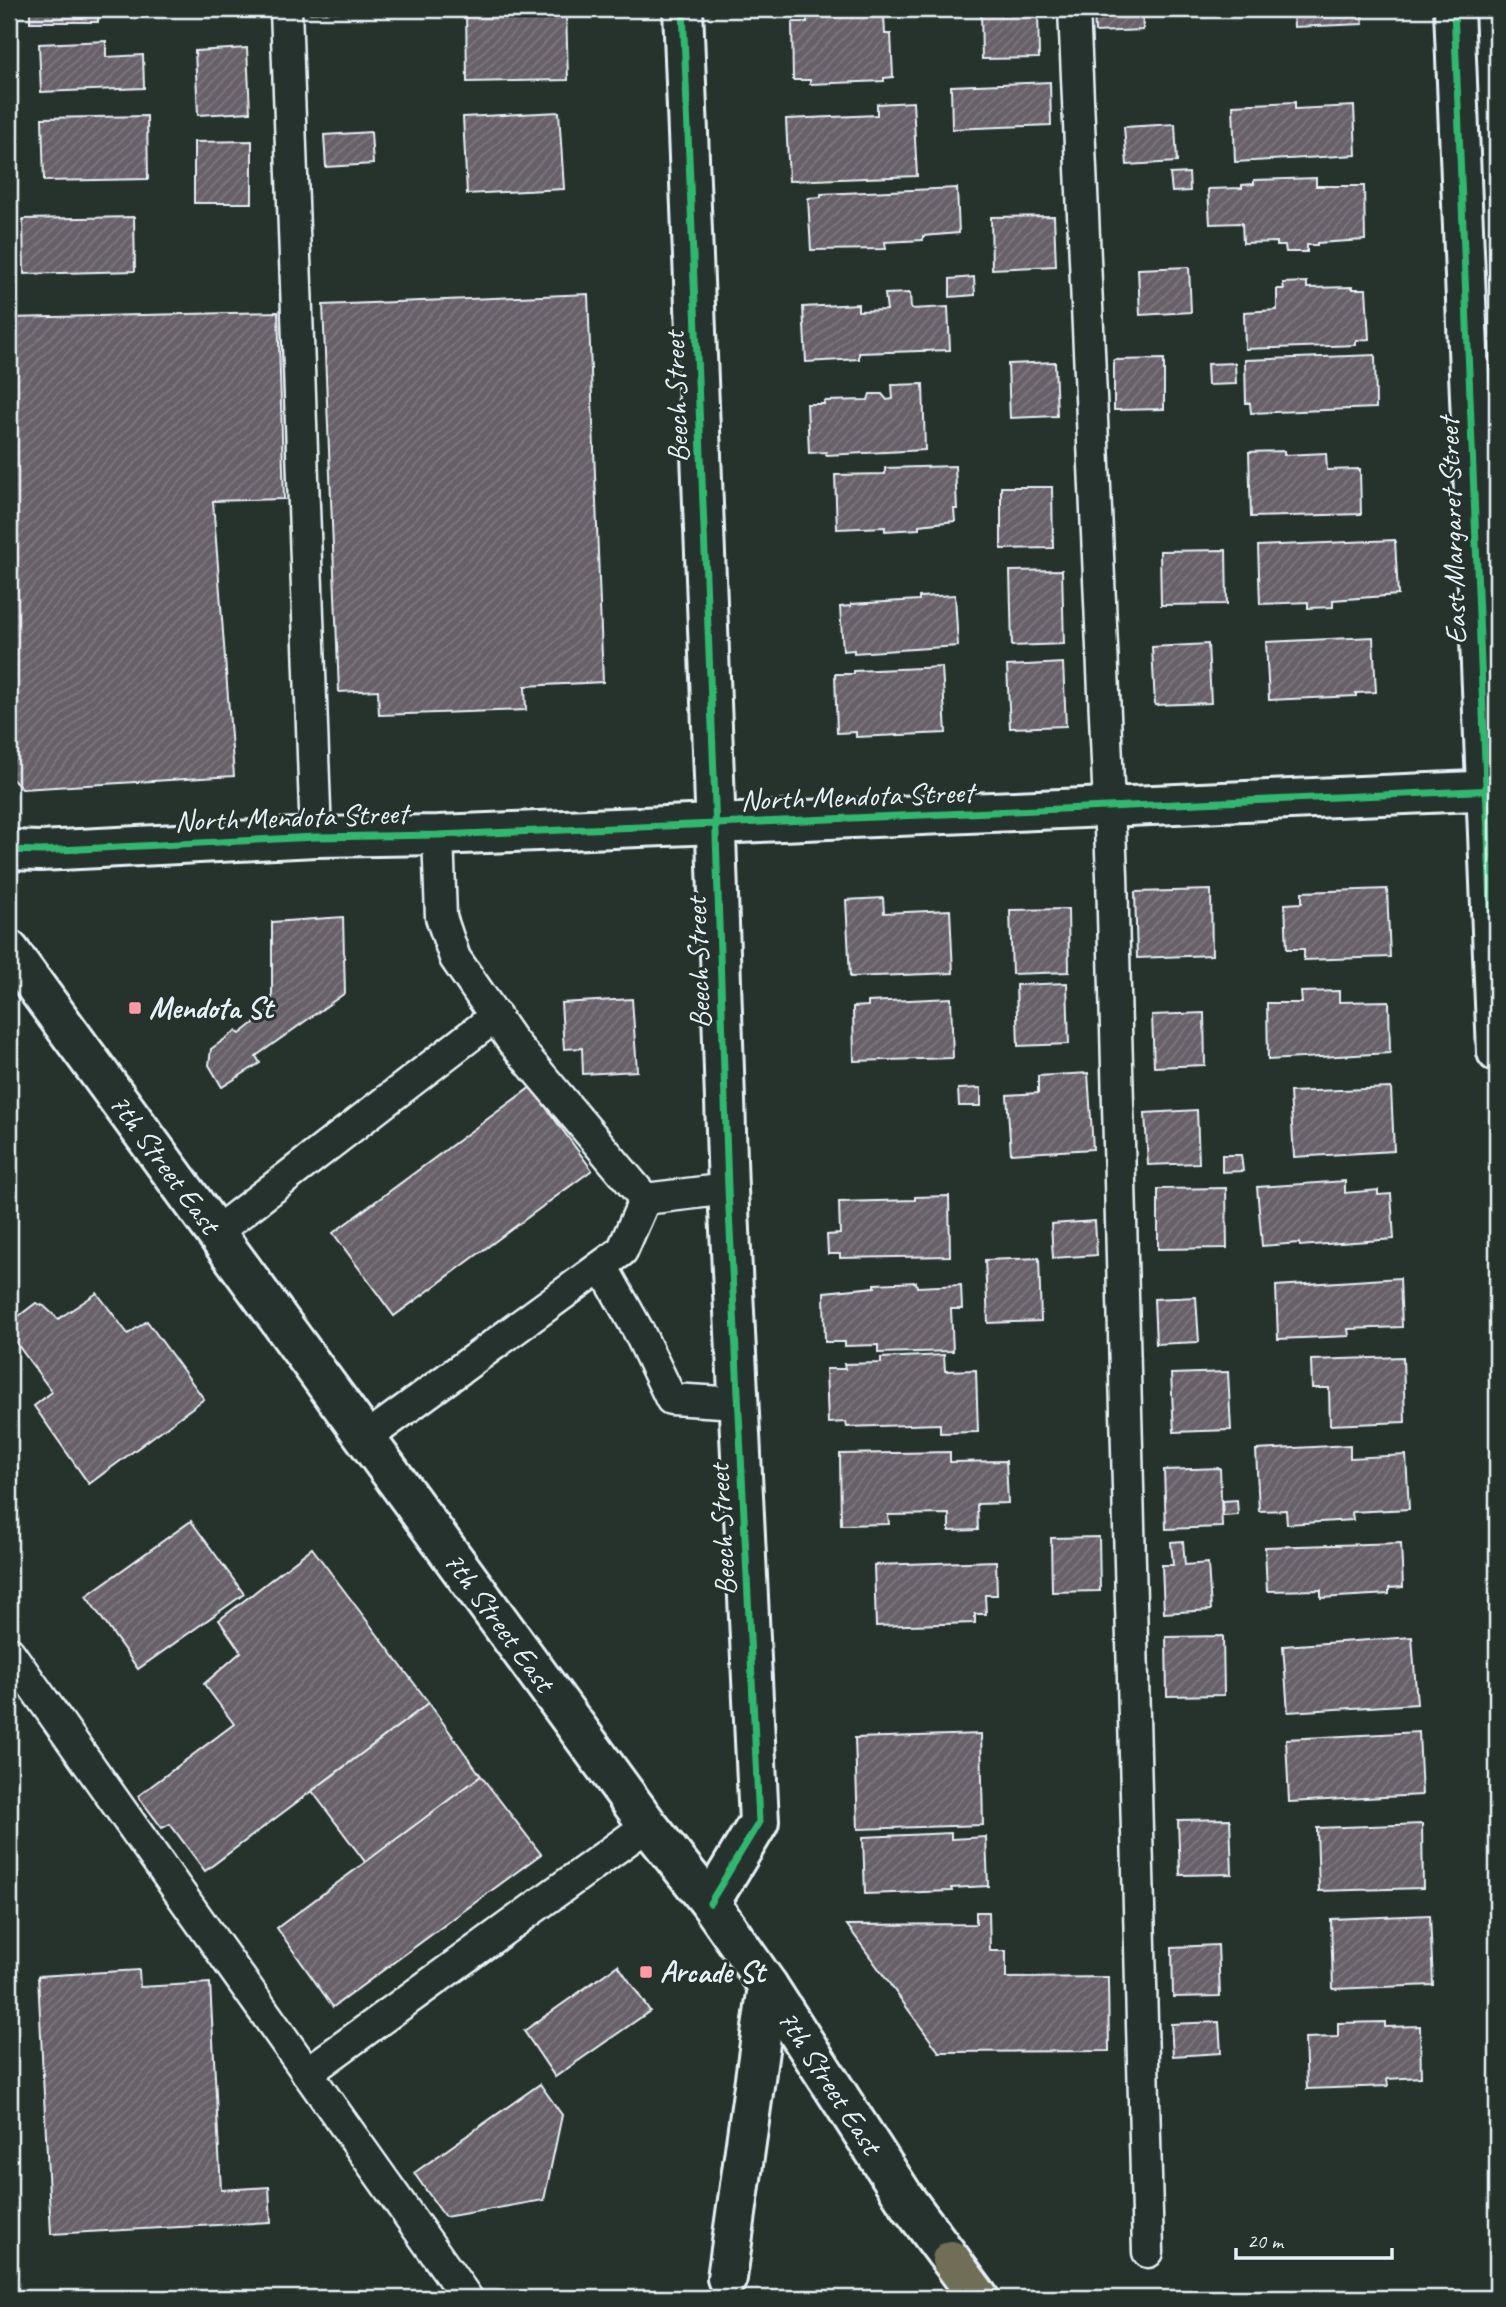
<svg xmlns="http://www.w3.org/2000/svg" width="1506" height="2307" font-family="Caveat,sans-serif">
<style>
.building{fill:url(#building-hatch);stroke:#e8f1f8;stroke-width:2}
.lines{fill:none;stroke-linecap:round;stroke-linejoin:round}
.service-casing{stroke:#e8f1f8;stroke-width:35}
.minor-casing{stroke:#e8f1f8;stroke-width:44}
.secondary-casing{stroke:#e8f1f8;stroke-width:44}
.primary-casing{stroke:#e8f1f8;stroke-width:44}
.service{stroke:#26332d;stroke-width:30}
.minor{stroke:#26332d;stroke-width:38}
.secondary{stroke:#26332d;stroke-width:38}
.primary{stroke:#716e59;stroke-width:38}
.cycleway-casing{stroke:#26332d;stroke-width:11}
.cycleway{stroke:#33b770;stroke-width:7}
.poi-dot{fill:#ff9aa2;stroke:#26332d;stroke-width:2.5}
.labels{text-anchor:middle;stroke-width:6;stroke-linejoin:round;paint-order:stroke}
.street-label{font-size:30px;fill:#e8f1f8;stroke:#26332d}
.poi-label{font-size:30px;font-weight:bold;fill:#e8f1f8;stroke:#26332d;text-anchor:start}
</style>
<defs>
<pattern id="building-hatch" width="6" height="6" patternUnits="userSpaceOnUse" patternTransform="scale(1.75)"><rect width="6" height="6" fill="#676068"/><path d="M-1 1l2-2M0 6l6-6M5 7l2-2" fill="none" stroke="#7d777e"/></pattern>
</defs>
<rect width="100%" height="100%" fill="#26332d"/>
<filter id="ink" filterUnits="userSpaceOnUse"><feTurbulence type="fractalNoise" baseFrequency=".0143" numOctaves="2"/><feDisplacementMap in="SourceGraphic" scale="14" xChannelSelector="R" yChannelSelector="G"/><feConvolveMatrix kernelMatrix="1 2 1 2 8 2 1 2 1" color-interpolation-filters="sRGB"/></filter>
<g filter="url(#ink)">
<g class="building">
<rect x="30" y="9" width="68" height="13"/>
<path d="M310 9H379V10L310 13Z"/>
<path d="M466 9H566L568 80 467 82Z"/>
<path d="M981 9H1038L1039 58 982 59Z"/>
<path d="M1094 9H1142L1143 30 1095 32Z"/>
<path d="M1293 9H1362L1363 24 1294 27Z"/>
<path d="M884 15 885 34H891L893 77 884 78V81L810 84V80H793L792 22H807V17Z"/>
<path d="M106 41V57L143 55 144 88 41 92 39 44Z"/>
<path d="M247 48 250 112 198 115 195 51Z"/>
<path d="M1050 82 1051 125 952 129 951 86Z"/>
<path d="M913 102 917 176 789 181 786 119 877 115V104Z"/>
<path d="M1295 102V109L1354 106 1356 155 1235 162 1233 105Z"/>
<path d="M559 112 564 189 467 194 463 117Z"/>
<path d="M147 116 148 179 44 181 42 118Z"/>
<path d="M1175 124 1177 162 1127 165 1124 127Z"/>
<path d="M371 132 373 164 326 167 324 135Z"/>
<path d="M252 141V203H194V142Z"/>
<path d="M1189 173 1190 191 1172 192 1170 174Z"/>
<path d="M1316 178V186H1364L1365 240 1317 243V245H1307V252H1286L1285 246H1277V242L1243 243 1242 223 1210 224 1208 189 1242 188V185L1254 184V180Z"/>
<path d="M957 188 959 233 923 236V240L885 242 886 249 811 250 808 198 821 197V194Z"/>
<path d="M1054 216 1056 266 992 269 991 217Z"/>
<path d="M134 217 135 271 24 274 23 219Z"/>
<path d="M1189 267 1191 312 1140 315 1138 269Z"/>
<path d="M974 277 975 295 950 297V279Z"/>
<path d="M1307 282V288L1353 287V289H1366L1369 339 1356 340V345L1245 349 1244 312 1277 310V289H1284L1283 283Z"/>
<path d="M910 293 911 309 948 307 950 350 859 353V359L806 362 803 307 858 304V311L887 310 885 294Z"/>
<path d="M588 294 603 682 525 686 526 710 379 715 378 690 339 692 323 305Z"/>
<path d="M278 312 284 499 213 501 234 776 22 789 9 776V318Z"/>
<path d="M1375 355 1376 408 1251 413 1250 403H1246L1245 360Z"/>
<path d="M1164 359V409L1114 410V360Z"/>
<path d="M1055 362 1057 416 1010 418 1008 364Z"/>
<path d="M1235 363 1236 384 1208 385 1207 364Z"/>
<path d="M923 384 925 450 826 455V452L809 453 807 404H824V401L868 400 870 394H882L887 400 893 399 892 385Z"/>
<path d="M1284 451V455L1326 453 1327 470 1360 469 1361 514 1251 517 1249 452Z"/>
<path d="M955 466 957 509H954L955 521 919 525V529L885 531V527L837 529 835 475 885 474V468Z"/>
<path d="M1001 487H1052L1053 548 1001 549Z"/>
<path d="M1395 540 1398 595 1333 600V607L1308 608V602L1260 604 1258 546Z"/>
<path d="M1226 550 1227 604 1161 605 1160 551Z"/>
<path d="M1062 570 1064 644 1012 646 1010 571Z"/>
<path d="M955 595 958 646 854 653V650L843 651 840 607 851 606V604L919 600V597Z"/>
<path d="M1373 637 1376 692 1356 693V696L1269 700 1266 642Z"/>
<path d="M1208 644 1211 703 1155 705 1152 647Z"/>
<path d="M1063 663 1066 726 1010 728 1007 666Z"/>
<path d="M942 667 946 733 856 737V732L837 733 835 674H854V671Z"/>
<path d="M1387 889 1390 957 1304 960V949H1287L1285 904 1302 903V892Z"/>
<path d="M1211 890 1212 955 1137 958 1135 892Z"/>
<path d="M883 898 884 913 950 910 953 973 850 977 846 900Z"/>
<path d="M1068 909 1069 972 1012 974 1010 910Z"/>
<path d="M343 917 345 993 256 1056 260 1063 222 1087 209 1065 211 1049 236 1031 240 1034 272 1009V922Z"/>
<path d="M1067 983 1069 1044 1018 1046 1016 985Z"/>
<path d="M1339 991V1002L1389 1001 1390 1053 1268 1060 1267 1003H1302L1301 992Z"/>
<path d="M951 998 953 1058 854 1061 853 1007 868 1006V1002Z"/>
<path d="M632 999 637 1071 583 1074 582 1048 564 1049 561 1003Z"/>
<path d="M1204 1013 1205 1065 1154 1067 1152 1015Z"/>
<path d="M1088 1073 1093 1149 1011 1154 1007 1095 1038 1093V1076Z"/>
<path d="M531 1087 592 1170 394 1316 333 1233Z"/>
<path d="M981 1088V1106H959L958 1089Z"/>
<path d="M1391 1088 1394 1151 1294 1157 1290 1092Z"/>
<path d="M1197 1110 1199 1163 1148 1165 1145 1113Z"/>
<path d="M1222 1155H1241L1243 1171 1222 1172Z"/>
<path d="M1345 1181V1193L1378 1190V1195L1391 1194 1394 1239 1300 1246 1299 1243 1262 1246 1257 1187Z"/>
<path d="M1226 1188 1227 1248 1158 1249V1189Z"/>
<path d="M949 1196 950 1256 840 1258V1254H828L827 1235 840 1234 839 1202 915 1200V1197Z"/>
<path d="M1095 1221 1097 1255 1053 1258 1051 1224Z"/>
<path d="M1039 1258 1041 1321 988 1323 985 1260Z"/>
<path d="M1400 1278 1402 1327 1348 1329 1349 1336 1278 1339 1276 1286Z"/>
<path d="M916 1282 917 1287 961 1285 962 1309H951L953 1351 878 1353V1345L845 1346V1342H825L824 1292 875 1287V1284Z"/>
<path d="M97 1293 128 1334 147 1321 204 1399 89 1484 34 1406 52 1392 12 1337 11 1322 36 1303 44 1306 58 1319Z"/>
<path d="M1196 1297 1199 1342 1156 1344 1154 1299Z"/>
<path d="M944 1355 945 1371 976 1370 978 1432 940 1433V1424L847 1427 846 1422 828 1423 826 1369H845L844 1364 881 1363V1358Z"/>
<path d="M1403 1357 1405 1422 1330 1425 1329 1388H1312L1311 1360Z"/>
<path d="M1228 1372 1231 1430 1174 1432 1171 1374Z"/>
<path d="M1350 1445V1458L1406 1455 1409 1509 1352 1512 1353 1520 1287 1524 1286 1510 1259 1511 1256 1450Z"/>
<path d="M950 1452V1462L1006 1461 1008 1503 977 1504 978 1530 949 1531V1514L888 1515 889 1524 841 1525 840 1454Z"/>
<path d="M1220 1468 1222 1527 1166 1529 1164 1470Z"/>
<path d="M1237 1500 1238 1515 1223 1516 1222 1501Z"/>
<path d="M191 1521 244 1594 138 1669 86 1596Z"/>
<path d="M1099 1537 1100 1591 1052 1592 1051 1538Z"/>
<path d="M1183 1541 1185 1565 1208 1563 1211 1610 1164 1613 1162 1565H1173L1171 1542Z"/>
<path d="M1401 1543 1403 1587 1389 1588V1594L1321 1598V1590L1267 1591 1265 1547Z"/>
<path d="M312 1548 429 1703 205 1871 170 1824 162 1828 138 1796 234 1724 204 1684 241 1652 219 1620Z"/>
<path d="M996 1561 997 1595H985L986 1614H975V1623L876 1626 874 1565Z"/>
<path d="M1223 1636 1224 1695 1167 1696 1166 1637Z"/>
<path d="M1412 1637 1417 1704 1288 1712 1283 1646Z"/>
<path d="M429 1703 481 1776 366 1863 312 1791Z"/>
<path d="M1419 1732 1422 1795 1289 1802 1286 1739Z"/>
<path d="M981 1734 983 1825 858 1829 855 1738Z"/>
<path d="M481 1776 541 1854 333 2007 277 1928Z"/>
<path d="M1230 1819 1232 1874 1180 1875 1178 1820Z"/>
<path d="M1422 1824 1423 1888 1319 1891 1317 1828Z"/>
<path d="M951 1833V1839L986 1837 988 1886 951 1888 952 1891 865 1894 863 1837Z"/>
<path d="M976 1912H989L990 1951H1006V1978L1108 1977 1109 2051 939 2052 847 1925 976 1924Z"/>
<path d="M1430 1915 1433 1985 1333 1989 1331 1919Z"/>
<path d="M1218 1945 1220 1996 1173 1997 1172 1947Z"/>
<path d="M618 1965 650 2011 555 2077 524 2031Z"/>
<path d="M139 1970 140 1987 210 1983 221 2190 269 2187 271 2222 51 2234 38 1976Z"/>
<path d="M1219 2022 1221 2053 1173 2056 1171 2024Z"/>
<path d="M1385 2022V2027L1420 2026 1421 2077 1387 2079 1388 2086 1307 2089 1305 2038 1338 2037V2023Z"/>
<path d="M540 2084 562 2115 544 2200 445 2217 414 2173Z"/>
</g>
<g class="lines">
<defs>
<g id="service">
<path d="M286 9 316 837"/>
<path d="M1074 9 1112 875 1148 2252"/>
<path d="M438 835 441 917 455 958 512 1041 645 1199 728 1189"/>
<path d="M216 1232 496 1016"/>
<path d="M602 1266 639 1332 671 1399 739 1403"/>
<path d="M366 1438 622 1251 645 1199"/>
<path d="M9 1652 467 2298"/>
<path d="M307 2073 648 1825"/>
</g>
<g id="minor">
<path d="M683 9 714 776 728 1189 759 1822 710 1903"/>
<path d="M1454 9 1497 1052"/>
<path d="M9 850 40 851 316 837 438 835 716 824 1497 790"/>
</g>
<g id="secondary">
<path id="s1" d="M9 950 648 1825 710 1903 768 1986 904 2197 951 2260"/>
<path d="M727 2278 768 1986"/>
</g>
<path id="primary" d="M951 2260 979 2298"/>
</defs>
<use href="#service" class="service-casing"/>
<use href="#minor" class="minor-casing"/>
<use href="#secondary" class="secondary-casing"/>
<use href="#primary" class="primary-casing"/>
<use href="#service" class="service"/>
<use href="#minor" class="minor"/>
<use href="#secondary" class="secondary"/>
<use href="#primary" class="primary"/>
<defs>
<g id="cycleway">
<path d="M683 9 714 776 728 1189 759 1822 710 1903"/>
<path d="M1454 9 1497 1052"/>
<path d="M9 850 40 851 316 837 438 835 716 824 1497 790"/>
</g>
</defs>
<use href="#cycleway" class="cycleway-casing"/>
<use href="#cycleway" class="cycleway"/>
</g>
</g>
<g class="poi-dot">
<rect x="128" y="1001" width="14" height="14" rx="3.5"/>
<rect x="639" y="1965" width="14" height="14" rx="3.5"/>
</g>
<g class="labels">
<g class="street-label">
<text transform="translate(676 397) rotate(-92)" y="10">Beech Street</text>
<text transform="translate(1452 531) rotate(-92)" y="10">East Margaret Street</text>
<text transform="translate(857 796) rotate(-2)" y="10">North Mendota Street</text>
<text transform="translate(291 817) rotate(-2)" y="10">North Mendota Street</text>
<text transform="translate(698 963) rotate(-92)" y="10">Beech Street</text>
<text dy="10" stroke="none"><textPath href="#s1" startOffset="264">7th Street East</textPath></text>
<text transform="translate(722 1530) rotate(-93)" y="10">Beech Street</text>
<text dy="10" stroke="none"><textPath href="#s1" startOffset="831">7th Street East</textPath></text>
<text dy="10" stroke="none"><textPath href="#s1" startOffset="1398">7th Street East</textPath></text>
</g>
<g class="poi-label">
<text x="149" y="1018">Mendota St</text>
<text x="660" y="1982">Arcade St</text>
</g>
</g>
<rect width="1506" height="2307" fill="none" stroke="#26332d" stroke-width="35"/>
<rect x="18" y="18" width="1471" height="2272" fill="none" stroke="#e8f1f8" stroke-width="2.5" filter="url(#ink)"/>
<path d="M1236 2248v10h156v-10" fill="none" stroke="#e8f1f8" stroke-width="3.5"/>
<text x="1247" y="2248" font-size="21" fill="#e8f1f8" stroke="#26332d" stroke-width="5" paint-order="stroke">20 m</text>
</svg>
